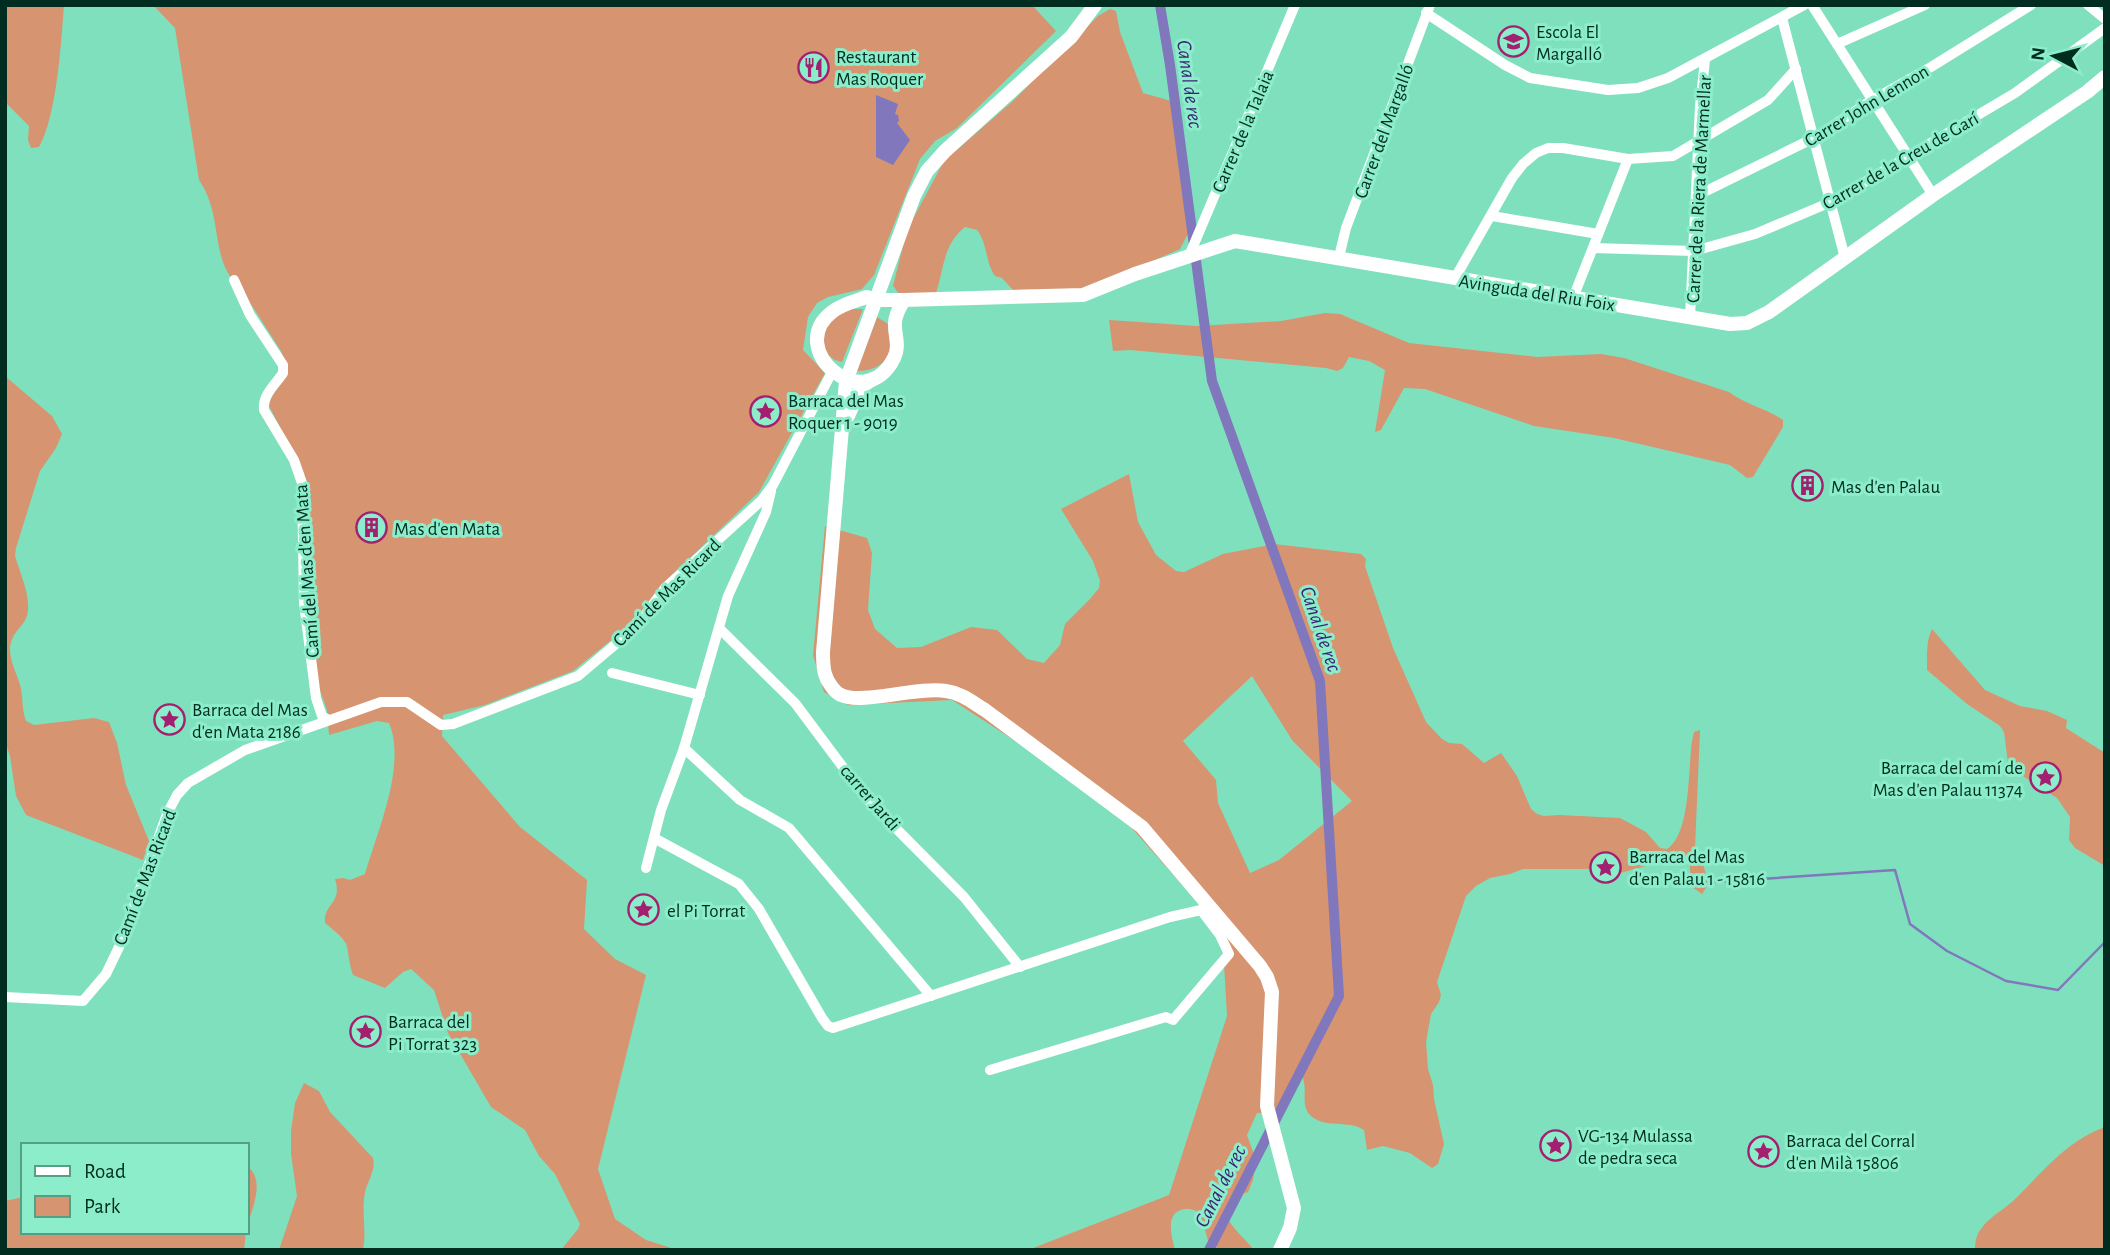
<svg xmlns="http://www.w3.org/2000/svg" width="2110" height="1255" font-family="'Alegreya Sans',sans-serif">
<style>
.green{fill:#d69471;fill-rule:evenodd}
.water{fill:#8077bc}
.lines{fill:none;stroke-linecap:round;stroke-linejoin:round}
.stream{stroke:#8077bc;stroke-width:2.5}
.canal{stroke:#8077bc;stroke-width:10}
.minor{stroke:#fff;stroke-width:10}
.tertiary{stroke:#fff;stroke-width:14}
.labels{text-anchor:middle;stroke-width:6;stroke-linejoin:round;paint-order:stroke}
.poi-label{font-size:19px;fill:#012d21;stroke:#8cedcb;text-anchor:start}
.street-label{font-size:19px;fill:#012d21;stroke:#8cedcb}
.water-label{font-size:21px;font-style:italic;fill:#3a2477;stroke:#8cedcb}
</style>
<rect width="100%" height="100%" fill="#7fe0be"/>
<g class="green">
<path d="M5 5H64C61 43 57 115 39 147L31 148 28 140 29 126 5 102Z"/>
<path d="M153 5H1032L1056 31 957 128 935 141 920 159 874 275 862 289 828 297 817 303 808 317 803 350 825 373 759 492 671 576 630 625 573 671 485 705 443 715 442 736 520 827 587 880 584 929 615 959 646 975 598 1169 615 1219 646 1240 678 1250H561L578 1229 580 1224 555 1174 539 1156 525 1130 491 1107 448 1033 434 990 411 969 403 972 385 988 353 975C343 942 356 948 325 923 323 903 343 904 335 879L343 878 350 880 365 874C377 832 407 765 389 723L377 721 329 735 327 710 319 688 306 599 304 473 268 404 288 368 281 351 240 287C214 266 220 229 209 200 207 193 203 186 199 180L175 28Z"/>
<path d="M1110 9 1116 11 1120 32 1143 93 1175 102 1195 220 1180 249 1088 289 1013 290 1002 278 995 276C985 262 988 244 977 230L965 227C943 244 944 269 936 293L900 295 893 286 907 230 944 161 1013 101 1098 16Z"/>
<path d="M845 309H863L842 362C820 358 820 335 831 320 834 316 841 312 845 309Z"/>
<path d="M1325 313 1340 314 1409 343 1537 357 1601 354 1624 358 1729 392C1746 405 1766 408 1783 420V427L1753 477 1747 478 1730 465 1614 438 1534 426 1425 389 1404 388 1381 430 1375 432 1385 370 1369 361 1349 357 1343 368 1337 371 1326 368 1130 350 1113 351 1109 320 1197 326 1281 321Z"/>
<path d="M877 317 888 324 891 355C880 366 873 371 857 371Z"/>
<path d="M6 377 52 416 62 434 56 448 40 471 16 548 15 556C20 573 29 592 28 609 28 622 18 627 13 637 4 655 18 673 21 689 23 701 22 710 26 721L34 725 94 718 109 722 117 743 126 785 149 841 143 860 26 815 16 796 10 756 5 741Z"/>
<path d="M1129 474 1138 522 1156 555 1176 571 1184 572 1223 554 1274 544 1361 554 1366 559 1365 566 1393 648 1426 722 1442 739 1449 743 1462 744 1484 763 1501 753 1517 776 1531 809 1537 814 1544 816 1559 815 1620 818 1646 832 1660 848 1667 849C1691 834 1688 768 1692 741L1694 732 1700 730 1695 848 1704 867 1707 880 1706 888 1702 894 1692 887 1689 860 1674 858 1617 874 1590 869H1523L1510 874 1490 878 1476 886 1466 896 1437 982 1441 995 1439 1002 1431 1014 1426 1042 1428 1069 1433 1085 1434 1099 1444 1144 1438 1164 1432 1168 1410 1153 1383 1146 1367 1150 1364 1130C1348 1119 1324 1130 1309 1114 1300 1103 1309 1086 1301 1075L1294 1077 1282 1109 1275 1112 1257 1113 1247 1135 1256 1160 1253 1180 1248 1192C1203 1207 1237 1228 1254 1250H1223L1210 1245C1205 1236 1205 1220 1198 1213 1196 1210 1192 1209 1188 1209 1164 1209 1171 1235 1175 1250H1028L1169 1195 1227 1016 1222 930 1108 801 952 700 848 705 824 692 813 655 825 526 867 538 872 553 868 610 875 629 897 648 921 647 971 627 997 630 1027 659 1044 663 1060 645 1065 624 1090 599 1099 588 1100 581 1093 561 1061 509ZM1252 676 1292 740 1352 801 1279 860 1250 873 1218 803 1216 780 1183 741Z"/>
<path d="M1932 629 1985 690 2020 706 2047 711 2067 720 2066 728 2105 753V866L2075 848 2069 840 2070 817 2057 798 2012 769 2008 763 2004 732 2000 726 1967 704 1927 670C1927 656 1926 641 1932 629Z"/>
<path d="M304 1083 319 1091 330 1112 373 1158C376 1170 368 1180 365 1192 361 1212 367 1231 363 1250H279L297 1196 291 1154V1131L295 1103Z"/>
<path d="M2105 1127V1250H1975C1975 1243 1976 1235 1981 1229 1988 1218 2003 1210 2013 1201 2042 1173 2066 1141 2105 1127Z"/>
<path d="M247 1166C266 1180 252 1208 247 1227Z"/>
<path d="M23 1197V1232H246L244 1250H5V1201Z"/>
</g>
<path class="water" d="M876 95 898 104 895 114 898 115 899 121 897 123 910 140 893 165 876 157Z"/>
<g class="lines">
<path class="stream" d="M1701 883 1895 870 1910 924 1947 951 2006 981 2058 990 2105 942"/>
<path class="canal" d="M1160 5 1170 65 1212 381 1320 681 1339 996 1209 1250"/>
<g class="minor">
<path d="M1812 5 1933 195"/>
<path d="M2088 5 2105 19"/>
<path d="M1426 13 1505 65 1530 78 1608 90 1638 88 1668 78 1804 5"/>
<path d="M1782 18 1845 258"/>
<path d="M1837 44 1925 5"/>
<path d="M1696 196 1814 138 1872 100 1931 67 2031 5"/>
<path d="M1492 216 1598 234"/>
<path d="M1593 248 1694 251 1755 234 1831 202 2015 93 2105 28"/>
<path d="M1189 256 1295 5"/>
<path d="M1339 257 1346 228 1430 5"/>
<path d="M1455 278 1512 178 1523 164 1536 153 1548 148H1563L1628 159 1673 156 1768 100 1796 69"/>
<path d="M234 280 250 315 283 365V373C276 384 262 395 264 410L294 460 302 483 304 603 316 698 322 716 327 719"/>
<path d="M1573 298 1628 159"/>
<path d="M1690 318 1700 106 1705 60"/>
<path d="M720 629 795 703 866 798 964 897 1020 967"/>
<path d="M612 673 700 695"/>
<path d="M684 748 740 800 789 828 931 996"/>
<path d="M654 838 739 884 759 909 822 1018 828 1026 833 1028 1170 917 1201 910 1220 935 1229 954 1173 1020 1166 1017 990 1070"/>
<path d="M646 868 661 810 684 748 728 596 766 512 771 491"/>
<path d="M5 997 83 1001 106 974 119 947 167 814 177 795 188 783 245 750 381 702H407L441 725 453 724 578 676 636 627 665 588 762 500 773 485 832 372"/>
</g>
<g class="tertiary">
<path d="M1095 5 1071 37 945 151 927 171 914 196 846 381 823 652C823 659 823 667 825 674 827 681 834 692 841 695 862 705 918 686 946 691 961 693 972 702 985 710L1142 827 1260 966 1267 977 1272 992 1267 1106 1294 1208 1290 1228 1280 1250"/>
<path d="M904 300C899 308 894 317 895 326 895 337 900 346 894 358 864 418 784 349 832 312 842 304 855 301 867 297L875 300H904L1083 295 1135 274 1235 241 1730 324 1747 323 1769 312 1933 195 2087 92 2105 77"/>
<path d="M848 416 861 387 873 379"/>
</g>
</g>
<defs>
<symbol id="school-ring" viewBox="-11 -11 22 22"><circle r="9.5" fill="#8cedcb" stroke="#a2206f" stroke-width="1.5"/><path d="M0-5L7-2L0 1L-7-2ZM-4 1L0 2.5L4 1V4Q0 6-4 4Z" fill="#a2206f"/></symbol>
<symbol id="restaurant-ring" viewBox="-11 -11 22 22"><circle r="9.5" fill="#8cedcb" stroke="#a2206f" stroke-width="1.5"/><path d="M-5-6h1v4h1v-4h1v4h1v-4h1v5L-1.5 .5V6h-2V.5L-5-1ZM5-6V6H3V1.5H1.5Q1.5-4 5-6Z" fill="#a2206f"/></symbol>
<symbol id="sight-ring" viewBox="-11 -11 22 22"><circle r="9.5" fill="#8cedcb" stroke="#a2206f" stroke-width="1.5"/><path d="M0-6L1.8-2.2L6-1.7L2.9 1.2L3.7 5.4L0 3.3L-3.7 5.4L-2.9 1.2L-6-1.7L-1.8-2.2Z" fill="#a2206f"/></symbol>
<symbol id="building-ring" viewBox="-11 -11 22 22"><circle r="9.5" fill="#8cedcb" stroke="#a2206f" stroke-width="1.5"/><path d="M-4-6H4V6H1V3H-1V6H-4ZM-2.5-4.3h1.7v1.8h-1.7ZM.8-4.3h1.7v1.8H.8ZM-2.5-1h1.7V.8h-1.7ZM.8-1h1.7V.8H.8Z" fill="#a2206f"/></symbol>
</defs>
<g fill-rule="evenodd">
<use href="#school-ring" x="1496" y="24" width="35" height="35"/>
<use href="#restaurant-ring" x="796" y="50" width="35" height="35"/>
<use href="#sight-ring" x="748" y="394" width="35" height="35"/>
<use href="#building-ring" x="1790" y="468" width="35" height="35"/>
<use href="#building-ring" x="354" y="510" width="35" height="35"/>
<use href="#sight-ring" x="152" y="702" width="35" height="35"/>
<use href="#sight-ring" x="2028" y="760" width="35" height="35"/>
<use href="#sight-ring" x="1588" y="850" width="35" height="35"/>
<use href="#sight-ring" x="626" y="892" width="35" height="35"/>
<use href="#sight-ring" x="348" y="1014" width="35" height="35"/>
<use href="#sight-ring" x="1538" y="1128" width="35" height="35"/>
<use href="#sight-ring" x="1746" y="1134" width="35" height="35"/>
</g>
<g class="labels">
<g class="poi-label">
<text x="1536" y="38">Escola El<tspan x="1536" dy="22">Margalló</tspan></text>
<text x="836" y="63">Restaurant<tspan x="836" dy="22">Mas Roquer</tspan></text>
<text x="788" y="407">Barraca del Mas<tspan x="788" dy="22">Roquer 1 - 9019</tspan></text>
<text x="1831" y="493">Mas d'en Palau</text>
<text x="394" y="535">Mas d'en Mata</text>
<text x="192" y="716">Barraca del Mas<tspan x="192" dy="22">d'en Mata 2186</tspan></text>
<text x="2023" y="774" text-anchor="end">Barraca del camí de<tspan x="2023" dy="22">Mas d'en Palau 11374</tspan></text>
<text x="1629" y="863">Barraca del Mas<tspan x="1629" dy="22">d'en Palau 1 - 15816</tspan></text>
<text x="667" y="917">el Pi Torrat</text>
<text x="388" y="1028">Barraca del<tspan x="388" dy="22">Pi Torrat 323</tspan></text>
<text x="1578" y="1142">VG-134 Mulassa<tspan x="1578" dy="22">de pedra seca</tspan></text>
<text x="1786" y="1147">Barraca del Corral<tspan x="1786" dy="22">d'en Milà 15806</tspan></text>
</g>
<g class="street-label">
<text transform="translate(1866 105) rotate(-31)" y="7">Carrer John Lennon</text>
<text transform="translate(1242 131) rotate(-67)" y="7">Carrer de la Talaia</text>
<text transform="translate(1383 131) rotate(-70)" y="7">Carrer del Margalló</text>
<text transform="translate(1900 160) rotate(-30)" y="7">Carrer de la Creu de Garí</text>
<text transform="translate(1698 189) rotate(-87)" y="7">Carrer de la Riera de Marmellar</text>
<text transform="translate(1537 292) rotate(9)" y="7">Avinguda del Riu Foix</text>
<text transform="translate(306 571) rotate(-94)" y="7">Camí del Mas d'en Mata</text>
<text transform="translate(666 592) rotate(-45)" y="7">Camí de Mas Ricard</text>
<text transform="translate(871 797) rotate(49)" y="7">carrer Jardi</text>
<text transform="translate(144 877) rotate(-69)" y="7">Camí de Mas Ricard</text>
</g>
<g class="water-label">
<text transform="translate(1190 84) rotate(82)" y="7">Canal de rec</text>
<text transform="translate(1321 629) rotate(71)" y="7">Canal de rec</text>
<text transform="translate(1220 1186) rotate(-63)" y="7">Canal de rec</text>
</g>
</g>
<rect width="2110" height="1255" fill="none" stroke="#012d21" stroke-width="14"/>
<rect x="21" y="1143" width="228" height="91" fill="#8cedcb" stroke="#54a087" stroke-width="2"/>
<rect x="35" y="1166" width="35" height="10" fill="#ffffff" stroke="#54a087" stroke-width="2"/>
<text x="84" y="1178" font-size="21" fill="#012d21">Road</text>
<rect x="35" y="1196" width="35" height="21" fill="#d69471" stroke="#54a087" stroke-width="2"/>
<text x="84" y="1213" font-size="21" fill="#012d21">Park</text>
<g transform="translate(2054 56) rotate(277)" stroke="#8cedcb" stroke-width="5" paint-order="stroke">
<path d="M0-5L12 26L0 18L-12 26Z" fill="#012d21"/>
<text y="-10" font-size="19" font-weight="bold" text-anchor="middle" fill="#012d21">N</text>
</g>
</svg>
